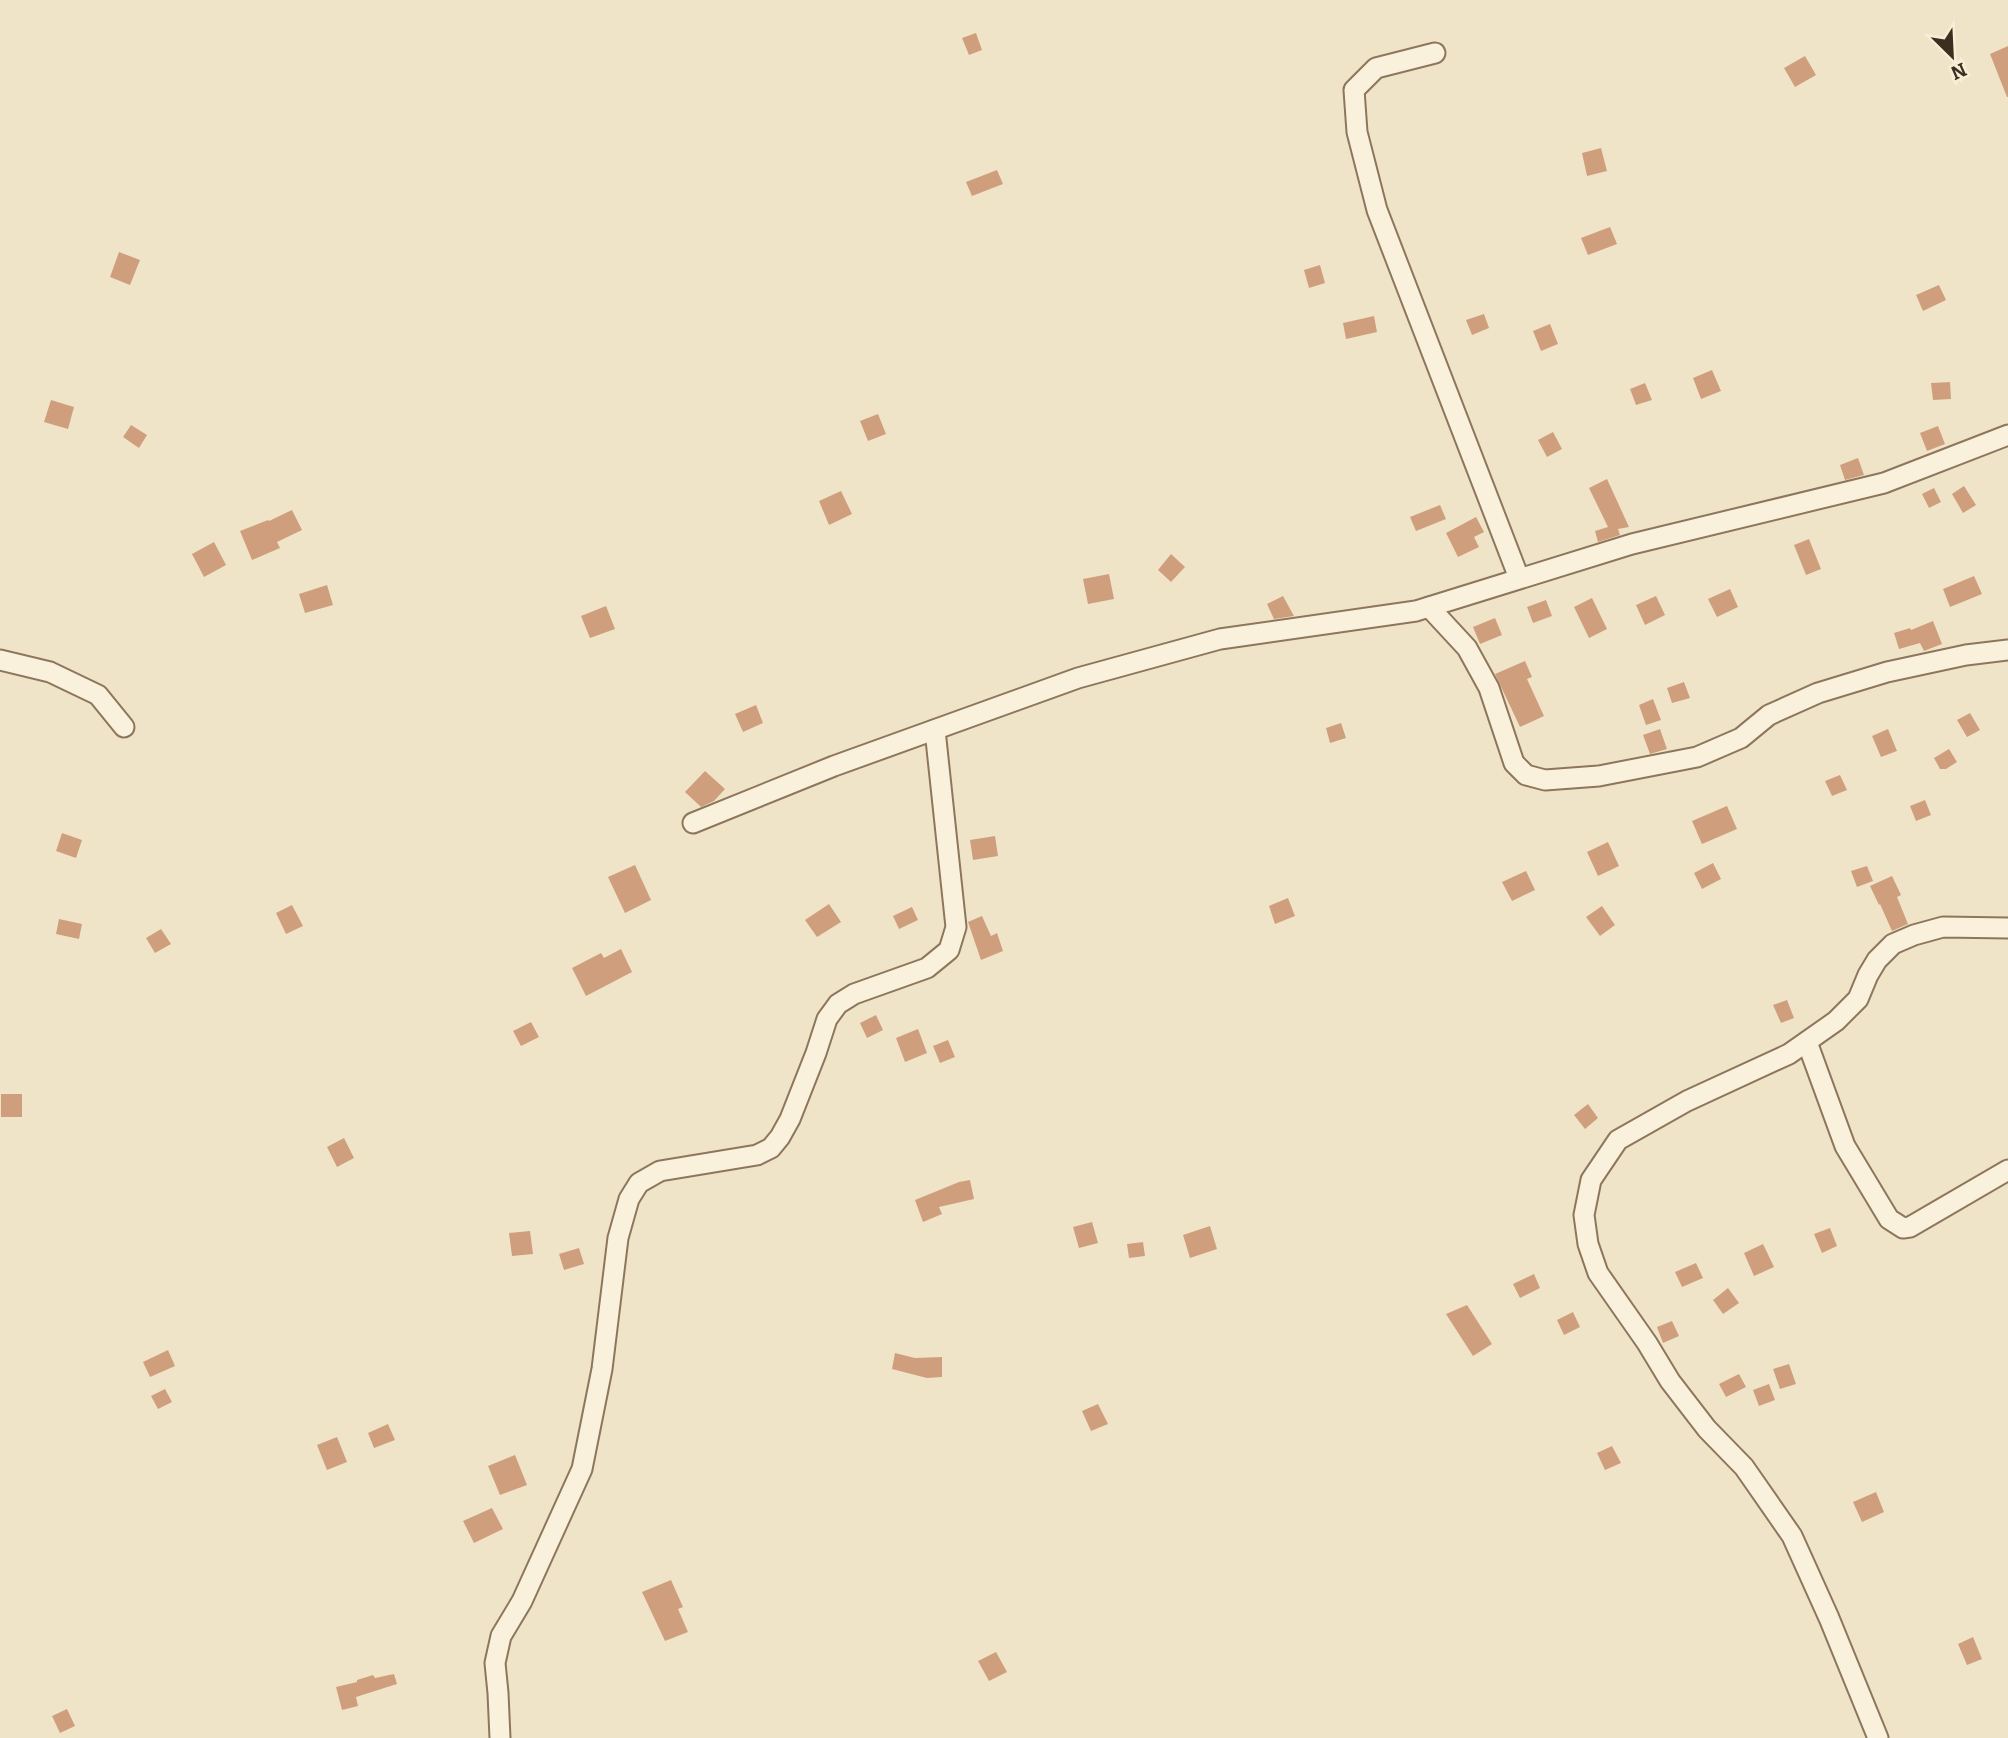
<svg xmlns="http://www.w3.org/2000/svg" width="2008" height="1738" font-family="Bitter,serif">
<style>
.building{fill:#cf9f7d}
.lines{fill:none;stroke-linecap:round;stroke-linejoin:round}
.minor-casing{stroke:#8d765c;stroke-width:23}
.minor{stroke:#faf1dc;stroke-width:19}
</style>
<rect width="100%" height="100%" fill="#f0e4c8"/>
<g class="building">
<path d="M976 33 982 50 969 55 962 38Z"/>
<path d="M2008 46V97H2007L1990 54Z"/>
<path d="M1805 56 1816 75 1795 87 1784 68Z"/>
<path d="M1601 148 1607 171 1587 176 1582 153Z"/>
<path d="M997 170 1003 184 972 196 966 182Z"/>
<path d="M1610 227 1617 244 1588 255 1581 238Z"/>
<path d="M119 252 140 260 130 285 110 277Z"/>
<path d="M1320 265 1325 283 1309 288 1304 270Z"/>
<path d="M1939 285 1946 300 1923 311 1916 295Z"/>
<path d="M1484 314 1489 328 1472 335 1466 320Z"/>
<path d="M1374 316 1377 332 1346 339 1343 323Z"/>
<path d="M1550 324 1558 344 1541 351 1533 331Z"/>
<path d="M1712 370 1721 391 1701 399 1693 378Z"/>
<path d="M1950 382 1951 399 1933 400 1931 383Z"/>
<path d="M1645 383 1652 400 1636 405 1630 389Z"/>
<path d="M51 400 74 407 68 429 44 422Z"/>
<path d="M878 414 886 434 868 441 860 421Z"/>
<path d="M131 425 147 435 139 448 123 437Z"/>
<path d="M1938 426 1945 444 1927 451 1920 433Z"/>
<path d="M1553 432 1562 449 1547 457 1538 440Z"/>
<path d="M1858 458 1864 475 1845 480 1840 465Z"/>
<path d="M1607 479 1629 527 1618 529 1620 535 1598 542 1595 531 1608 527 1589 488Z"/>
<path d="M1964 486 1976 505 1963 513 1952 494Z"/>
<path d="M1934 488 1941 502 1929 508 1922 494Z"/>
<path d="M841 491 852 514 829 525 819 501Z"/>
<path d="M1440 505 1446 519 1416 531 1410 517Z"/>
<path d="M292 510 302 530 277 542 280 548 252 560 240 531 268 520 269 521Z"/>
<path d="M1476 517 1484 532 1474 537 1479 547 1458 557 1446 533Z"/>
<path d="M1809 539 1821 569 1806 575 1794 545Z"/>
<path d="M214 542 226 565 204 577 192 554Z"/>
<path d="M1171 554 1185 567 1171 582 1158 570Z"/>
<path d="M1109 574 1114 599 1088 604 1083 579Z"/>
<path d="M1974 576 1982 594 1950 607 1943 589Z"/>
<path d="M327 585 333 605 305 613 299 594Z"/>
<path d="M1730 589 1738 607 1717 617 1708 599Z"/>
<path d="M1283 596 1294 616 1274 619 1267 604Z"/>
<path d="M1656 596 1665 615 1645 625 1636 605Z"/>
<path d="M1592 598 1607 629 1589 638 1574 607Z"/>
<path d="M1546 600 1552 616 1533 623 1527 607Z"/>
<path d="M606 606 615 629 590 638 581 616Z"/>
<path d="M1495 618 1502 635 1480 644 1473 627Z"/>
<path d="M1933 621 1942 644 1924 651 1920 643 1899 649 1894 633 1910 628 1911 630Z"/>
<path d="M1525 661 1532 677 1527 679 1544 716 1520 727 1495 674Z"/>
<path d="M1684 682 1690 698 1672 703 1667 688Z"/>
<path d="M1653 699 1661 720 1646 725 1639 705Z"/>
<path d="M756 705 763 723 743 732 735 714Z"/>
<path d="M1970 713 1980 730 1967 737 1957 720Z"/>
<path d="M1341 723 1346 738 1330 743 1326 728Z"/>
<path d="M1660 729 1667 749 1650 754 1643 735Z"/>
<path d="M1888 729 1897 751 1881 757 1872 736Z"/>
<path d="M1949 749 1957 762 1946 769H1940L1934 758Z"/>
<path d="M705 771 725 789 714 801 701 807 685 792Z"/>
<path d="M1840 775 1847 790 1832 796 1825 781Z"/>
<path d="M1925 800 1931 815 1916 821 1910 806Z"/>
<path d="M1727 806 1737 829 1702 844 1692 821Z"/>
<path d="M62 833 82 840 76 858 56 851Z"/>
<path d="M995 836 998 856 973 860 970 840Z"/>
<path d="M1608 842 1619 866 1598 876 1587 852Z"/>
<path d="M1713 863 1721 879 1702 889 1694 873Z"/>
<path d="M635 865 651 900 625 913 608 877Z"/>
<path d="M1867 866 1873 881 1857 887 1851 871Z"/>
<path d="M1526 871 1535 890 1512 901 1502 882Z"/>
<path d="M1892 876 1901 895 1897 897 1908 924 1892 931 1880 904 1879 905 1870 886Z"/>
<path d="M1288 898 1295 916 1275 924 1269 906Z"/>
<path d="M829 904 841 922 817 937 805 920Z"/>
<path d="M292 905 303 926 286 934 276 913Z"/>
<path d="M1602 906 1615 925 1600 936 1586 917Z"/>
<path d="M912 907 918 920 899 929 893 916Z"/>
<path d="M982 916 991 936 997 933 1003 951 981 960 968 922Z"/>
<path d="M59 919 82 924 79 939 56 934Z"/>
<path d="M161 929 171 944 155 953 146 938Z"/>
<path d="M621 949 632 972 586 996 572 968 601 953 604 958Z"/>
<path d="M1787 1000 1794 1018 1781 1023 1773 1005Z"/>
<path d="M876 1015 883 1030 867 1038 860 1023Z"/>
<path d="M531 1022 539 1037 521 1046 513 1031Z"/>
<path d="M918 1029 927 1053 905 1062 896 1038Z"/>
<path d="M948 1040 955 1057 940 1063 933 1046Z"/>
<rect x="1" y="1094" width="21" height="23"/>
<path d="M1588 1104 1598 1118 1585 1129 1574 1115Z"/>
<path d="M344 1138 354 1158 337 1167 327 1147Z"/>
<path d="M970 1180 974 1199 939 1207 942 1214 923 1222 915 1200 959 1182Z"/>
<path d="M1092 1222 1098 1243 1079 1248 1073 1227Z"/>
<path d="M1210 1226 1217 1249 1190 1258 1183 1235Z"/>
<path d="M1830 1228 1837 1246 1822 1253 1814 1234Z"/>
<path d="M530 1231 533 1254 512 1256 509 1233Z"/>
<path d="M1143 1242 1145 1256 1129 1258 1127 1244Z"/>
<path d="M1763 1244 1774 1267 1754 1276 1744 1253Z"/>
<path d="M579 1248 584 1264 564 1270 559 1254Z"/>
<path d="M1696 1263 1703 1278 1682 1287 1675 1272Z"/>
<path d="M1534 1274 1540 1288 1520 1298 1513 1284Z"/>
<path d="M1728 1288 1739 1303 1723 1314 1713 1300Z"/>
<path d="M1467 1305 1492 1344 1473 1356 1446 1314Z"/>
<path d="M1573 1312 1580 1327 1564 1335 1557 1320Z"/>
<path d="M1672 1321 1679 1336 1663 1343 1657 1327Z"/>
<path d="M168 1350 175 1366 150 1377 143 1362Z"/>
<path d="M895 1353 915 1358 942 1357V1377L927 1378 892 1369Z"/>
<path d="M1789 1364 1796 1384 1780 1389 1773 1369Z"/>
<path d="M1739 1374 1746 1387 1726 1397 1719 1384Z"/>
<path d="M1769 1384 1775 1400 1759 1406 1753 1390Z"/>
<path d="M165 1389 172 1402 158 1409 151 1396Z"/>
<path d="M1098 1404 1108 1424 1091 1431 1082 1411Z"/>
<path d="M388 1424 395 1440 374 1448 368 1433Z"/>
<path d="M337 1437 347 1462 327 1470 317 1445Z"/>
<path d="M1612 1446 1621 1463 1605 1470 1597 1453Z"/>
<path d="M515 1455 527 1485 500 1495 488 1466Z"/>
<path d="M1876 1492 1884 1512 1862 1522 1853 1502Z"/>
<path d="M492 1508 503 1529 474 1543 463 1521Z"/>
<path d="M671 1580 683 1607 678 1609 688 1632 665 1641 642 1592Z"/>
<path d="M1973 1637 1982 1659 1967 1665 1958 1644Z"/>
<path d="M996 1652 1007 1672 989 1681 978 1661Z"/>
<path d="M394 1674 397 1684 356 1697 358 1706 342 1710 336 1687 357 1682V1680L373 1675 375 1678Z"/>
<path d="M67 1709 75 1726 60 1733 52 1716Z"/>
</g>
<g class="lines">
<defs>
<g id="minor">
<path d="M1435 53 1376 68 1354 90 1357 132 1377 210 1519 578"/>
<path d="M1429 607 1467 648 1489 688 1514 763 1526 775 1545 780 1599 776 1697 757 1741 738 1769 715 1818 693 1887 672 1966 655 2008 650"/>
<path d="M0 660 50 672 98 695 124 727"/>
<path d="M693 823 834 766 1078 678 1220 639 1416 611 1632 544 1884 483 2008 435"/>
<path d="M1807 1042 1845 1146 1889 1219 1903 1228 1910 1227 2008 1170"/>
<path d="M500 1738 498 1693 495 1663 501 1636 522 1601 582 1469 602 1369 618 1238 629 1199 639 1183 660 1171 757 1155 771 1148 780 1137 790 1119 816 1053 827 1019 838 1004 854 994 927 968 949 950 956 927 935 730"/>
<path d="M1878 1738 1829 1618 1792 1536 1744 1467 1707 1429 1670 1381 1647 1343 1598 1273 1588 1244 1584 1215 1591 1180 1618 1140 1687 1101 1789 1054 1836 1021 1858 999 1868 975 1877 960 1893 944 1914 935 1943 927 2008 928"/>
</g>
</defs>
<use href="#minor" class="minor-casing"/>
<use href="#minor" class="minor"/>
</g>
<g transform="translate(1952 56) rotate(156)" stroke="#f7eed8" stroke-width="5" paint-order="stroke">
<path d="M0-5L12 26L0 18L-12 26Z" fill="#3d2e20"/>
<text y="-10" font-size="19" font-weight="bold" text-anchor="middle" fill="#3d2e20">N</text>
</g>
</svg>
